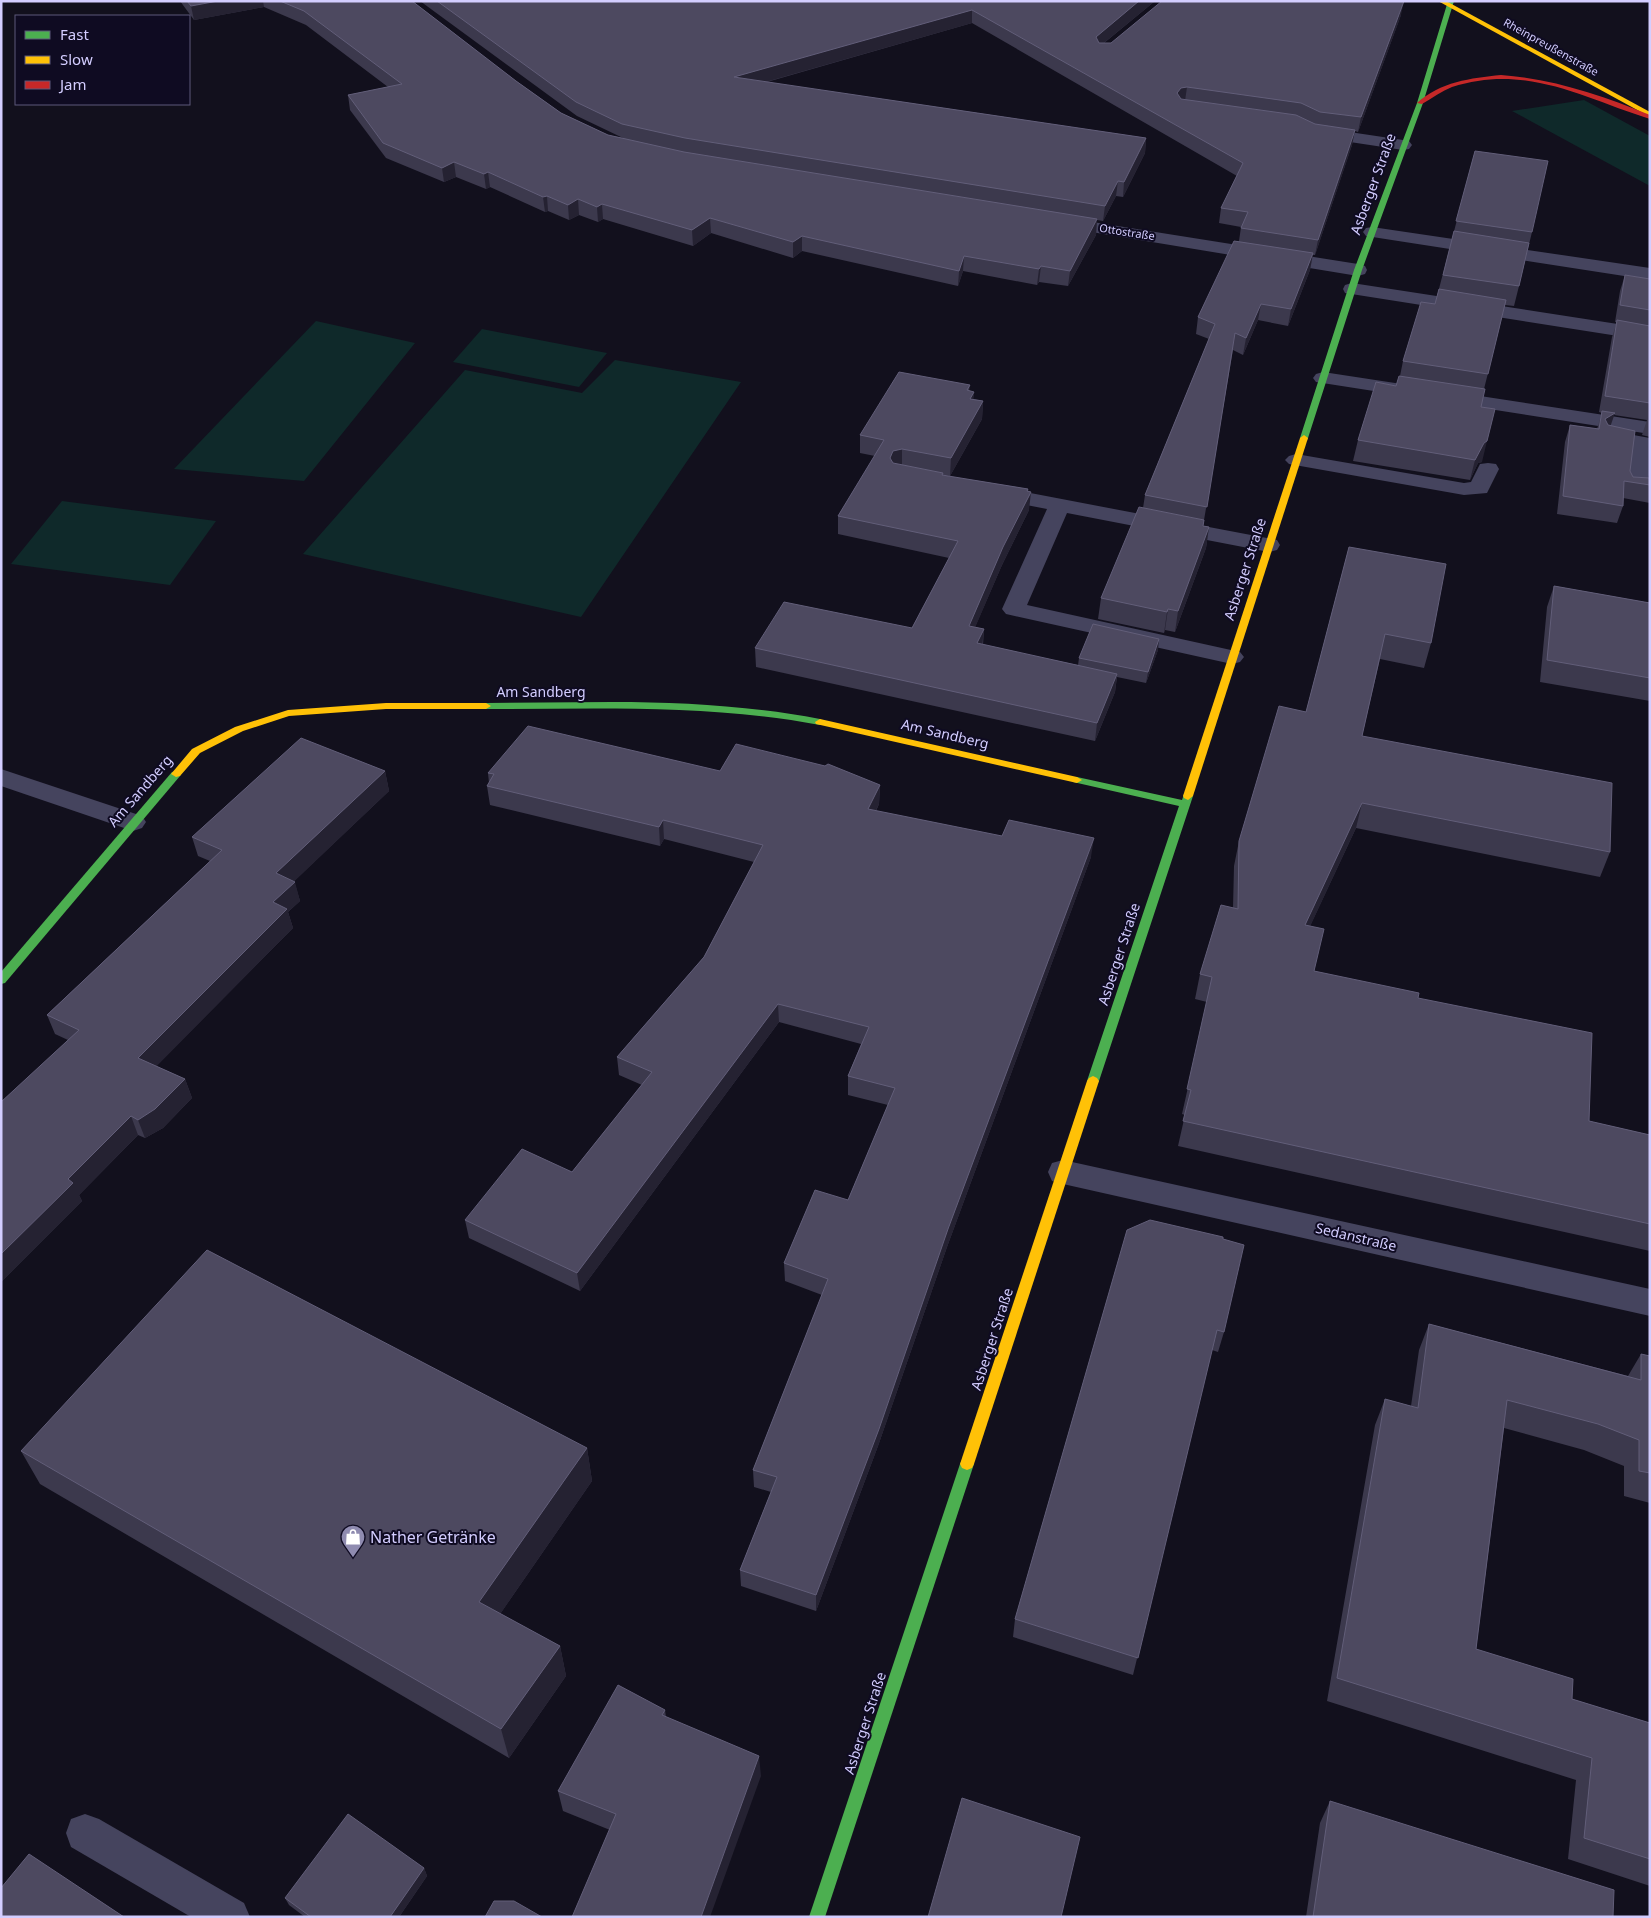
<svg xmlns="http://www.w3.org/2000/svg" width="1651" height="1918" font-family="'Noto Sans',sans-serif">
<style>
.green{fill:#0f292a}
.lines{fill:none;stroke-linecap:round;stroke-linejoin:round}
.lane{fill:#45445e;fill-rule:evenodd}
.street{fill:#45445e;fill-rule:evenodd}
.fast{fill:#4caf50;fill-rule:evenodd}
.slow{fill:#ffc107;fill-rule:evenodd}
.jam{fill:#c62828;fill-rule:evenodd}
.wall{fill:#3c394d}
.shaded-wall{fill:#252232}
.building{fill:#4d4960;stroke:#625e79}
.labels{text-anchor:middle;stroke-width:4;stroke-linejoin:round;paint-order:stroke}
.far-street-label{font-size:11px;fill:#d3cdff;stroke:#0f0b22}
.street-label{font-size:14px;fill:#d3cdff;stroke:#0f0b22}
.near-poi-label{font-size:16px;fill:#d3cdff;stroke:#0f0b22;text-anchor:start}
</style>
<rect width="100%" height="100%" fill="#12101d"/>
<g class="green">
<path d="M1584 100 1650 136V186L1512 111Z"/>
<path d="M316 321 415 343 304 481 174 469Z"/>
<path d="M482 329 607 353 579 387 453 362Z"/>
<path d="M615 360 741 382 581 617 303 554 465 370 582 393Z"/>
<path d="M62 501 216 521 170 585 11 564Z"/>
</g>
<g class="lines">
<g class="lane">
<path d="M1316 127 1403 140 1409 141 1412 145 1409 149 1403 150 1310 136 1308 132 1310 128Z"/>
<path d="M1372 227 1650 268V280L1366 236 1363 232 1366 228Z"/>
<path d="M1352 283 1650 329V341L1345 293 1343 289 1345 285Z"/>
<path d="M1323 372 1650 422V434L1316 382 1313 378 1316 374Z"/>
<path d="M1611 431 1650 438C1650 454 1651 479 1645 493L1637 494 1629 493 1626 488 1631 446 1604 441 1601 437 1604 433Z"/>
<path d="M1296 454 1464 483 1471 482 1480 464 1488 463 1496 464 1499 469 1487 493 1464 495 1289 464 1285 460 1289 456Z"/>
<path d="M993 486 1277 540 1280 545 1277 550 1269 552 1067 513 1027 605 1240 652 1244 657 1240 662 1232 664 1006 614 1002 609 1047 509 985 497 982 492 985 487Z"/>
<path d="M1 769 142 816 146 822 142 828 133 831 1 786Z"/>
<path d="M85 1814 99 1819 244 1903 250 1917H191L71 1847 66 1833 71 1819Z"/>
</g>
<g class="street">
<path d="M1061 217 1358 264 1365 266 1367 270 1365 274 1358 276 1055 226 1052 222 1055 218Z"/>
<path d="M1063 1160 1650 1289V1316L1063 1184 1052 1181 1048 1172 1052 1163Z"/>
</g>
<g class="fast">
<path d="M1448 1H1454L1423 103 1362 270 1308 438 1307 440H1301L1300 438 1354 270 1417 103Z"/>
<path d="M612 702C682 702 751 706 820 719L825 722 820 725C709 704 598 709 486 709L481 706 486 703Z"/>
<path d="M176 771 180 772 181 774 180 776 5 983 1 984V972L172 772Z"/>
<path d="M1077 777 1182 800 1184 794 1188 792 1193 796 1099 1081 1097 1084H1089L1087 1081 1179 806 1073 782 1072 780Z"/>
<path d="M967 1458 972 1460 974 1464 825 1917H809L960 1464 962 1460Z"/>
</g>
<g class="slow">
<path d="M1438 1H1446L1650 112V117Z"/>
<path d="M1304 435 1308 438 1193 796 1188 800 1184 798 1183 796 1300 438Z"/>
<path d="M386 703H486L491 706 486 709H386L289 716 243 731 200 753 180 776 176 777 171 774 192 749 235 727 288 710Z"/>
<path d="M820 719 1077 777 1082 780 1077 783 816 724 815 722Z"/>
<path d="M1093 1076 1097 1078 1099 1081 974 1464 972 1468 967 1470 962 1468 960 1464 1087 1081 1089 1078Z"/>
</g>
<path class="jam" d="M1501 75C1553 79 1601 95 1650 115V119C1583 98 1526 63 1452 87 1442 91 1432 98 1422 104L1417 103C1440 82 1471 78 1501 75Z"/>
</g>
<g class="wall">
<path d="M180 1H412L516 81 561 113 608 135 623 138 577 116 420 1H1155L1104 43H1111L1401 15 1358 132 1355 131 1352 145 1315 255H1313L1310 270 1288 326 1258 320 1243 355 1233 350 1203 526 1209 527 1206 548 1175 632 1165 630 1164 633 1098 619 1101 598 1143 508 1145 495 1209 339 1196 334 1198 317 1239 241 1241 227 1219 223 1221 208 1237 176 972 23 767 82 1146 138 1145 153 1123 197 1116 196 1103 221 1097 220 1096 235 1068 286 1039 282 1037 285 963 271 958 286 802 251 793 258 711 233 693 246 603 219 598 222 579 215 569 220 548 211 545 212 490 187 486 189 456 177 444 182 386 158 350 110 348 95 388 87 306 25 264 7 194 20Z"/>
<path d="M1475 151 1532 232 1519 286 1514 306 1505 305 1484 389 1481 407 1482 462 1478 463 1470 480 1353 461 1358 440 1396 386 1400 376 1403 361 1435 304Z"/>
<path d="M1625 275 1650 279V437L1642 435 1647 420 1614 415 1610 426 1633 477 1649 478 1650 472V503L1623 498V506L1617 523 1557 514 1565 442 1570 425 1597 429 1602 413 1599 412 1612 337 1617 322H1615L1620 291Z"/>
<path d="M970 385 969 391 974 392 973 399 983 401 982 419 950 476 943 475V476L1028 489 1029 510 1002 565 975 627 984 629 983 645 1078 665 1079 658 1158 650 1146 683 1117 677 1115 692 1095 741 756 667 755 648 912 628 949 558 838 534V516L875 456 860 453V435Z"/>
<path d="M1349 547 1431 643 1424 668 1380 659 1362 736 1610 852 1600 877 1356 828 1310 926 1314 971 1418 998 1589 1121 1650 1135V1251L1178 1146 1185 1115 1182 1114 1207 1002 1195 999 1200 974 1233 908 1234 866 1239 841 1306 712Z"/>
<path d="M1554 586 1650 603V701L1540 682 1547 607Z"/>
<path d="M385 771 389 791 294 881 300 901 288 912 293 928 156 1066 185 1079 192 1098 163 1128 145 1138 138 1135 79 1195 82 1201 1 1282 68 1040 55 1034 47 1015 210 861 198 856 192 837Z"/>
<path d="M720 771 880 785 879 804 876 811 1091 857 947 1247 878 1446 816 1611 741 1586 740 1570 771 1492 754 1487 753 1470 822 1295 785 1281 784 1263 848 1200 888 1105 848 1095V1076L861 1044 779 1022 580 1291 469 1238 465 1220 572 1172 642 1085 619 1075 617 1057 704 957 754 862 664 839 660 846 490 805 487 786 489 783 488 773Z"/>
<path d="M1223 1237 1224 1332 1218 1352 1212 1350 1133 1675 1013 1637 1015 1619Z"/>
<path d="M1429 1324 1628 1376 1641 1354 1650 1356V1503L1624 1496V1466L1584 1450 1504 1428 1476 1649 1572 1699 1650 1723V1886L1568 1859 1576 1780 1327 1701 1375 1425 1385 1399 1411 1406 1419 1350Z"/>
<path d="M587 1448 592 1481 500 1614 560 1646 566 1676 509 1758 40 1484 21 1451Z"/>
<path d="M665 1710 666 1717 761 1776 610 1830 563 1811 558 1791Z"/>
<path d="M1330 1801 1613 1917H1306L1320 1823Z"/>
<path d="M424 1868 427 1876 399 1917H305L289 1905 285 1898Z"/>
</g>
<g class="shaded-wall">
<path d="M218 1H263L264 7 194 20 191 6Z"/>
<path d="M1139 1H1155L1094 51 1096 37Z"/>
<path d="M1404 1 1401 15 1358 132 1361 117Z"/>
<path d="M972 10V23L734 91V77Z"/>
<path d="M1187 87 1185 101 1175 107 1177 93 1181 88Z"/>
<path d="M1355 130 1352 145 1315 255 1318 240Z"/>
<path d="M1146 138 1145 153 1123 197 1124 182Z"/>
<path d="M454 162 456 177 444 182 442 168Z"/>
<path d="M488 172 490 187 486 189 484 174Z"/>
<path d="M1118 181 1116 196 1103 221 1105 206Z"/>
<path d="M547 196 548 211 545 212 543 197Z"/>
<path d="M578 199 579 215 569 220 568 205Z"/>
<path d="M602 204 603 219 598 222 597 207Z"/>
<path d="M710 218 711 233 693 246 692 230Z"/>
<path d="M1097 219 1096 235 1068 286 1070 271Z"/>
<path d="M802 236V251L793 258V242Z"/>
<path d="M1313 253 1310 270 1288 326 1291 309Z"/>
<path d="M964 256 963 271 958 286 959 271Z"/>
<path d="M1041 266 1039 282 1037 285 1039 269Z"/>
<path d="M1261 304 1258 320 1243 355 1246 338Z"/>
<path d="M974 392 973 409 970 399Z"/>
<path d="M983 401 982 419 950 476 951 458Z"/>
<path d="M1615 413 1609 430 1605 419Z"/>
<path d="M1487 441 1482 462 1478 463 1470 480 1475 460 1484 443Z"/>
<path d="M902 449V467L892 469 890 458 893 451Z"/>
<path d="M1028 489 1027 499 1031 492 1029 510 1002 565 968 644 969 626Z"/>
<path d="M1209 527 1206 548 1175 632 1178 611Z"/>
<path d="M1168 609 1165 630 1164 633 1167 612Z"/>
<path d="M984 629 982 647 977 643Z"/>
<path d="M1159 639 1158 650 1146 683 1148 672Z"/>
<path d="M1117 674 1115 692 1095 741 1097 723Z"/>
<path d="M385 771 389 791 282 893 276 873Z"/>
<path d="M880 785 879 804 867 828 868 809Z"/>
<path d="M1362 803 1356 828 1299 950 1305 925Z"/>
<path d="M663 820 664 839 660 846 659 827Z"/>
<path d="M1094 838 1091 857 947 1247 878 1446 816 1611V1595L948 1229Z"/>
<path d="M295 882 300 901 288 912 293 928 146 1077 138 1058 273 902Z"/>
<path d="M778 1004 779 1022 580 1291 577 1273Z"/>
<path d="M185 1079 192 1098 163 1128 145 1138 138 1120Z"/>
<path d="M131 1116 138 1135 79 1195 82 1201 1 1282V1254L68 1179Z"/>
<path d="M587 1448 592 1481 487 1633 479 1602Z"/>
<path d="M560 1646 566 1676 509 1758 501 1729Z"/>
<path d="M759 1756 761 1776 710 1917H701Z"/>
<path d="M424 1868 427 1876 399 1917H390Z"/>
</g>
<g class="building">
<path d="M187 1H218L191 6Z"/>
<path d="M280 1H412L516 81 561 113 608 135 684 152 1097 219 1070 271 1041 266 1039 269 964 256 959 271 802 236 793 242 710 218 692 230 602 204 597 207 578 199 568 205 547 196 543 197 488 172 484 174 454 162 442 168 383 143 348 95 402 84 304 11Z"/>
<path d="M437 1H1139L1096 37 1099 43H1111L1162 1H1404L1361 117 1320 112 1301 103 1187 87 1181 88 1177 93 1181 99 1296 115 1315 124 1355 130 1318 240 1241 228 1248 212 1221 208 1243 163 972 10 734 77 1146 138 1124 182 1118 181 1105 206 685 138 622 124 576 102Z"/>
<path d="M1475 151 1548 161 1532 232 1456 221Z"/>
<path d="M1454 231 1529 243 1519 286 1443 275Z"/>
<path d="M1234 241 1313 253 1291 309 1261 304 1246 338 1235 333 1207 507 1145 495 1215 324 1198 317Z"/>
<path d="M1625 275 1650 279V310L1620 305Z"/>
<path d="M1439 289 1506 300 1488 374 1403 361 1421 302 1435 304Z"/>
<path d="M1617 320 1650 326V403L1605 396Z"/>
<path d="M899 372 970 385 967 390 974 392 970 399 983 401 951 458 902 449 893 451 890 458 893 463 943 473 942 475 1028 489 1027 491 1031 492 1003 547 969 626 984 629 977 643 1117 674 1097 723 755 648 784 602 912 628 958 541 838 516 884 440 860 435Z"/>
<path d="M1399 376 1485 389 1481 407 1495 409 1487 441 1484 443 1475 460 1358 440 1376 382 1396 386Z"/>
<path d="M1602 411 1615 413 1605 419 1608 425 1635 431 1630 471 1633 477 1650 478V485L1624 481 1623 506 1563 496 1570 425 1599 429Z"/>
<path d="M1139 507 1204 520 1203 526 1209 527 1178 611 1168 609 1167 612 1101 598Z"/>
<path d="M1349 547 1446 564 1431 643 1385 634 1362 736 1612 783 1610 852 1362 803 1305 925 1324 929 1314 971 1419 993 1418 998 1592 1033 1589 1121 1650 1135V1224L1183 1121 1191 1090 1187 1089 1212 977 1200 974 1221 905 1238 909 1239 841 1279 706 1306 712Z"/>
<path d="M1554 586 1650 603V678L1547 660Z"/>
<path d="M1093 624 1159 639 1148 672 1079 658Z"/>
<path d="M528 726 720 771 736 744 825 766 828 764 880 785 868 809 1002 836 1009 820 1094 838 948 1229 879 1429 816 1595 740 1570 777 1477 753 1470 828 1279 784 1263 815 1190 848 1200 895 1088 848 1076 869 1027 778 1004 577 1273 465 1220 522 1149 572 1172 652 1072 617 1057 704 957 763 845 663 820 659 827 487 786 494 774 488 773Z"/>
<path d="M301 738 385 771 276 873 295 882 273 902 287 909 138 1058 185 1079 155 1109 138 1120 131 1116 68 1179 73 1183 1 1254V1102L79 1030 47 1015 222 850 192 837Z"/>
<path d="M1150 1220 1223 1237V1239L1244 1245 1224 1332 1217 1330 1138 1658 1015 1619 1127 1230Z"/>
<path d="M207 1250 587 1448 479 1602 560 1646 501 1729 21 1451Z"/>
<path d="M1429 1324 1641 1380V1354L1650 1356V1473L1639 1471V1440L1598 1424 1507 1400 1476 1649 1573 1679 1572 1699 1650 1723V1859L1584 1838 1592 1758 1337 1678 1385 1399 1418 1408Z"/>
<path d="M618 1685 665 1710 662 1715 759 1756 701 1917H572L616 1814 558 1791Z"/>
<path d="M962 1798 1080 1837 1061 1917H928Z"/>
<path d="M1330 1801 1614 1890 1613 1917H1313Z"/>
<path d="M348 1814 424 1868 390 1917H311L285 1898Z"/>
<path d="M29 1854 124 1917H1V1888Z"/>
<path d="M494 1901H514L542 1917H485Z"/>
</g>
<defs>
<symbol id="shop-pin" viewBox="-11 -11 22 30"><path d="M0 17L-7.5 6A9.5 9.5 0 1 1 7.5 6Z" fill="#8f8bb0" stroke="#0f0b22"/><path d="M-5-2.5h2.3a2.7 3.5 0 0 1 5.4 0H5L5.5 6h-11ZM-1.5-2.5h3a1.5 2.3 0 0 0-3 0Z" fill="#fff"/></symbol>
</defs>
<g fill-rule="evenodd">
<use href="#shop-pin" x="339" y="1523" width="28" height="38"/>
</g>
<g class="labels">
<g class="far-street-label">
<text transform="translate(1551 47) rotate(29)" y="4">Rheinpreußenstraße</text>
<text transform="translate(1127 232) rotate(9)" y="4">Ottostraße</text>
</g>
<g class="street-label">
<text transform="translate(1373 184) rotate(-70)" y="5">Asberger Straße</text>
<text transform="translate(1245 569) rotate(-72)" y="5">Asberger Straße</text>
<text x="541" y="697">Am Sandberg</text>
<text transform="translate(945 734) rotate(13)" y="5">Am Sandberg</text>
<text transform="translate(140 791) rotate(-49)" y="5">Am Sandberg</text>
<text transform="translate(1119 954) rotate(-72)" y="5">Asberger Straße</text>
<text transform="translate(1356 1237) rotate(13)" y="5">Sedanstraße</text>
<text transform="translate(992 1339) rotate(-72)" y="5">Asberger Straße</text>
<text transform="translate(865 1723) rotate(-72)" y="5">Asberger Straße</text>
</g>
<g class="near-poi-label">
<text x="370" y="1543">Nather Getränke</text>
</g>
</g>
<rect width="1651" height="1918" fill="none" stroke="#d3cdff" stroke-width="5"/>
<rect x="15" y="15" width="175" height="90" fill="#0f0b22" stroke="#5d597a"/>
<rect x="25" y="31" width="25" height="8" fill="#4caf50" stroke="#5d597a"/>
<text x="60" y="40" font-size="15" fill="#d3cdff">Fast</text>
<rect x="25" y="56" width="25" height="8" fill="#ffc107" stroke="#5d597a"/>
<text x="60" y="65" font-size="15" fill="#d3cdff">Slow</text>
<rect x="25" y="81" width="25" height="8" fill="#c62828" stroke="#5d597a"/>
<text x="60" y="90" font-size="15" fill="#d3cdff">Jam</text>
</svg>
